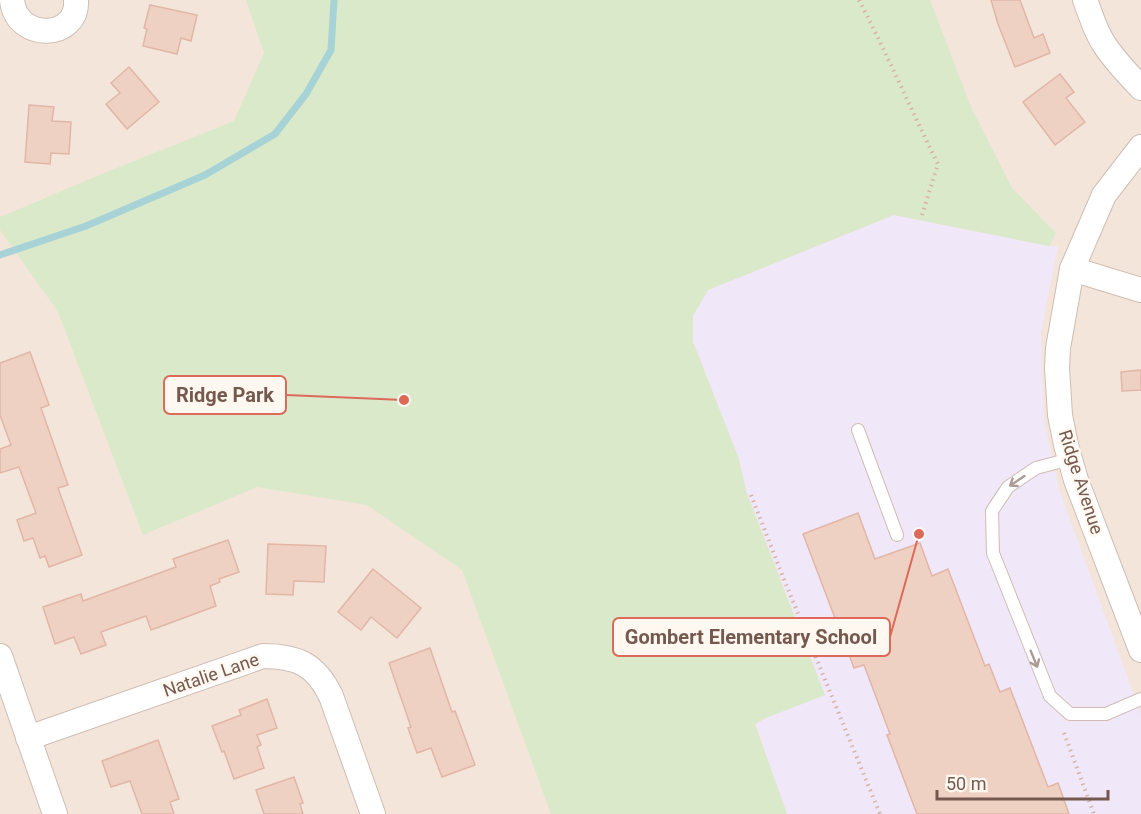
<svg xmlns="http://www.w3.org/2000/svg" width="1141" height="814" font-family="Roboto,sans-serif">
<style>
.residential{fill:#f3e5da}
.education{fill:#f0e7f8}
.green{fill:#dae9ca}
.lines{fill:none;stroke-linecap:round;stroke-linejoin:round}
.stream{stroke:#a7d3d6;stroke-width:7}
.building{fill:#efd1c4;stroke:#e1b6a6;stroke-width:1.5}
.lane-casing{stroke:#cfbdb3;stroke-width:14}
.street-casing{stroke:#cfbdb3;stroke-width:26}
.path{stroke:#d5b4a7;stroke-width:4;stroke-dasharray:1.5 4.5;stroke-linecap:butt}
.lane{stroke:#fff;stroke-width:12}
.street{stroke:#fff;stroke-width:24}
.oneway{stroke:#ac9b95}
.labels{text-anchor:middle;stroke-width:5;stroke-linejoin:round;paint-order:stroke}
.street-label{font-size:18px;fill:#75594f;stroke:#fef8f1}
.leader{fill:none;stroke:#dc6959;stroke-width:2}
.callout-dot{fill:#dc6959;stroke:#fef8f1;stroke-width:2}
.callout{fill:#fef8f1;stroke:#dc6959;stroke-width:2}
.callout-label{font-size:20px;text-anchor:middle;font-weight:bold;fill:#75594f}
</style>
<rect width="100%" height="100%" fill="#fbf3eb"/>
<rect class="residential" x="0" y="0" width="1141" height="814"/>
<path class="education" d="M893 215 1049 246H1058L1041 333 1044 419 1059 489 1141 714V814H787L755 724 765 718 780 577 746 491 739 459 693 342V316L708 290Z"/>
<path class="green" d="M246 0H930L971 107 1012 188 1056 233 1049 246 894 215 708 290 693 316V342L739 459 746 491 825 695 766 718 755 724 787 814H551L462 570 367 505 257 487 143 535 58 312 0 230V217L114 169 234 121 264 53Z"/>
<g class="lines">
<path class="stream" d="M0 255 86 226 205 175 275 134 306 94 331 50 334 0"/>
</g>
<g class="building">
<path d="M991 0H1020L1034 38 1043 34 1050 53 1015 67 998 24Z"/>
<path d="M150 5 197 15 191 41 181 38 177 54 143 46 147 29 144 28Z"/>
<path d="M129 67 159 102 127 129 106 104 120 93 111 83Z"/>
<path d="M1060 74 1074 92 1066 98 1085 122 1055 145 1023 102Z"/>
<path d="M29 105 54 107 52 121 71 122 69 154 51 153 50 164 25 162Z"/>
<path d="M30 352 49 405 41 408 68 485 58 488 82 555 49 567 45 556 40 558 33 538 24 541 17 520 36 513 19 467 0 473V449L11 445 0 415V363Z"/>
<path d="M1141 370V390L1122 391 1121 372Z"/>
<path d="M858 513 875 559 920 543 932 576 948 569 985 666 989 664 1000 692 1010 688 1048 787 1058 783 1069 814H917L887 735 890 734 864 665 854 668 803 534Z"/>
<path d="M228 540 239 572 219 579 220 582 210 586 216 606 151 630 146 616 101 632 106 645 81 654 74 637 55 644 43 607 81 594 83 601 176 567 173 559Z"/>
<path d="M268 544 326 546 324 582 294 581 293 595 266 594Z"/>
<path d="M373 569 421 608 397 638 371 617 361 630 338 612Z"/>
<path d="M430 648 452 712 455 711 475 765 442 777 431 748 417 753 408 728 411 727 389 663Z"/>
<path d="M267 699 277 728 257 735 261 745 257 747 264 768 234 779 224 751 222 752 212 726 241 715 239 710Z"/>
<path d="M158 740 179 799 170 802 174 814H142L130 781 111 787 102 761Z"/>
<path d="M294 777 303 803 300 804 303 814H264L256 790Z"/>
</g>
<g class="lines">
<defs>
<g id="lane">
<path d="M858 430 897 535"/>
<path d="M1070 459 1036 468 1008 487 992 511 993 553 1050 696 1070 714H1106L1141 699"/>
</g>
<g id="street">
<path d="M12 0C16 42 79 40 76 0"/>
<path d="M1085 0C1091 15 1095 31 1104 44 1114 60 1128 74 1141 88"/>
<path d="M1141 147 1104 195 1072 269 1058 348 1057 368 1060 415 1066 445 1076 480 1141 650"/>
<path d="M1072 269 1141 290"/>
<path d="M0 656 55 814"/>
<path d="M28 738 263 656C298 656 316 665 331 696L373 814"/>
</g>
</defs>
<use href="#lane" class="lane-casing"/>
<use href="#street" class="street-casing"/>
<g class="path">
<path d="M859 0C887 54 911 110 938 164L922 215"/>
<path d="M751 495 783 577 880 814"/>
<path d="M1064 733 1094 814"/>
</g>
<use href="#lane" class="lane"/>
<use href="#street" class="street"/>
</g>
<defs><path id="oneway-shaft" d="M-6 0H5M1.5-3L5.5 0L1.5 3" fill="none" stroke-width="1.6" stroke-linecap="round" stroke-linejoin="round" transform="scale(1.5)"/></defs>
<g class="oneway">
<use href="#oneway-shaft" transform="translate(1017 481) rotate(146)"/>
<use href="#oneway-shaft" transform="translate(1034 659) rotate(68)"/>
</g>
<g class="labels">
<g class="street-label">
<text transform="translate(1081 482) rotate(72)" y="6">Ridge Avenue</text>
<text transform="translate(211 675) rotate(-19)" y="6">Natalie Lane</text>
</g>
</g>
<path class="leader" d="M404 400L286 395M919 534L890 637"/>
<g class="callout-dot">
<circle cx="404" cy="400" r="6"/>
<circle cx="919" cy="534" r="6"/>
</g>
<g class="callout">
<rect x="164" y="376" width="122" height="38" rx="6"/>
<rect x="613" y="618" width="277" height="38" rx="6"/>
</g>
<g class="callout-label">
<text x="225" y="402">Ridge Park</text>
<text x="751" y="644">Gombert Elementary School</text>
</g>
<path d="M937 790v9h171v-9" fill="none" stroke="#75594f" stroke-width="3"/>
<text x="946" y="790" font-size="18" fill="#75594f" stroke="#fef8f1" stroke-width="4.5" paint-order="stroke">50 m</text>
</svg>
